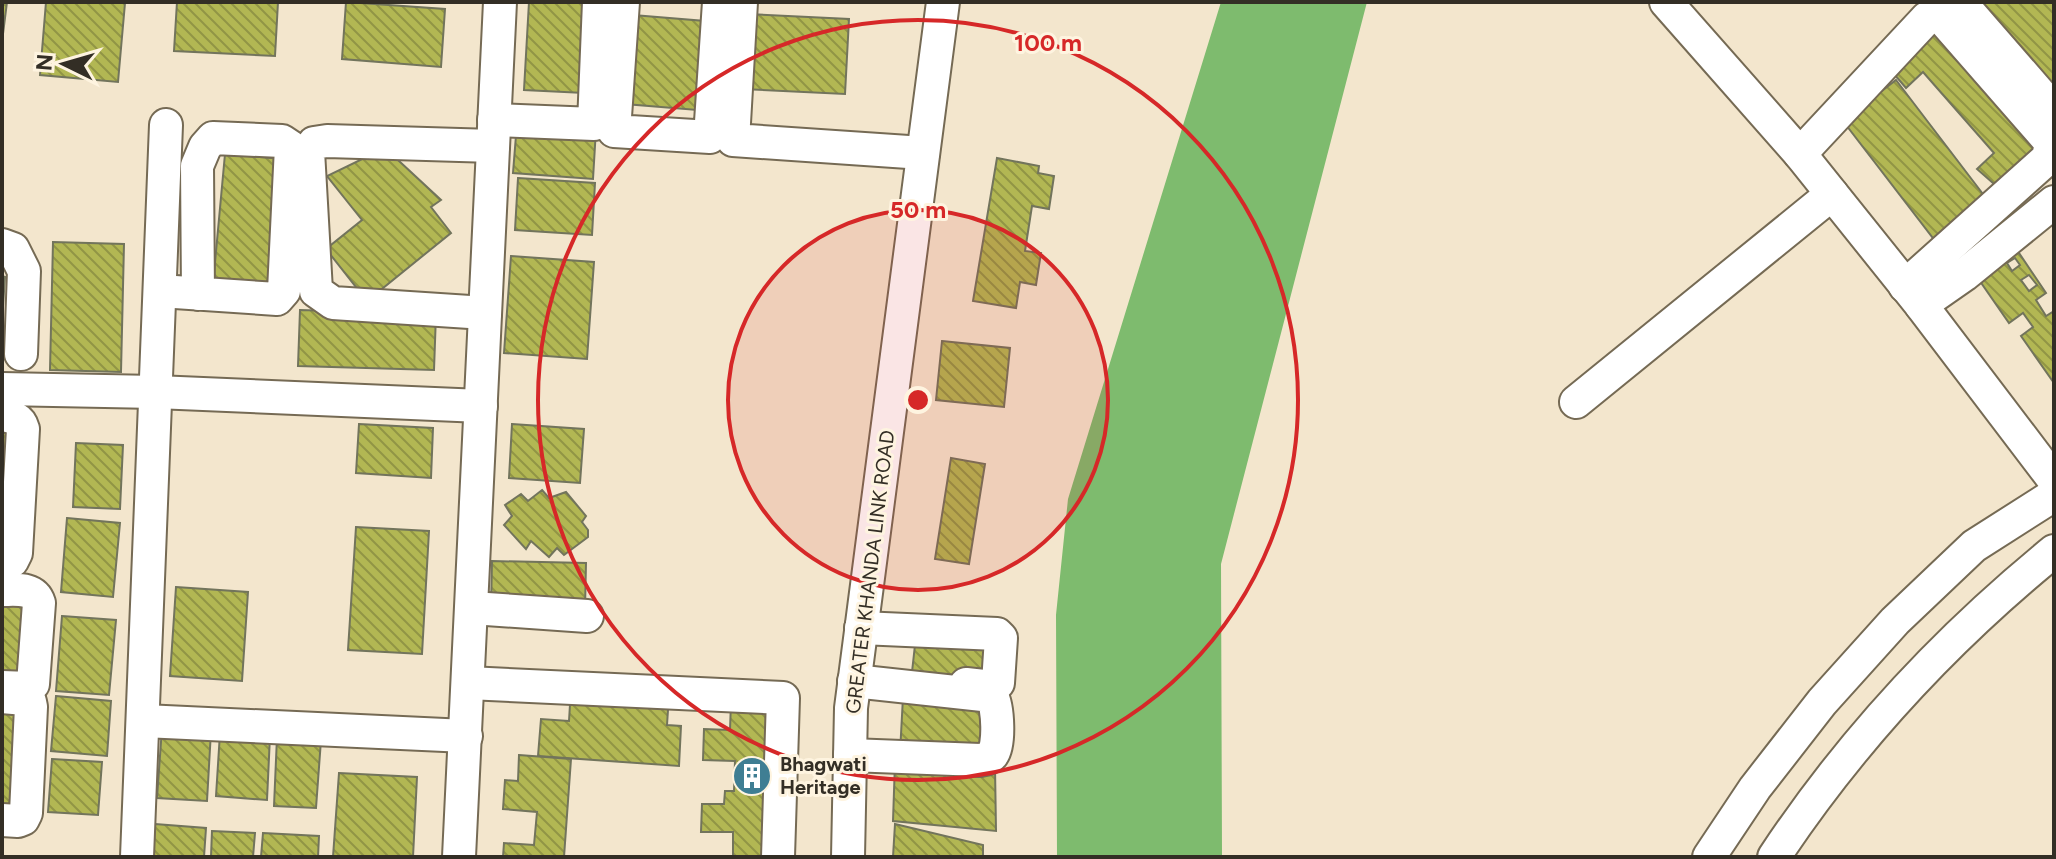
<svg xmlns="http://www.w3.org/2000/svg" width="2056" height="859" font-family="Figtree,sans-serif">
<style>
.water{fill:#7ebb6e}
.building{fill:url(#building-back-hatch);stroke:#72745c;stroke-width:2;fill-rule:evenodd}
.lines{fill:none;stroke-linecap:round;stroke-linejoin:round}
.minor-casing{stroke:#756a54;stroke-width:36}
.minor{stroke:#fff;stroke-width:32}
.ring{fill:none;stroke:#d62828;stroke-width:4}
.labels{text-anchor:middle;stroke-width:6;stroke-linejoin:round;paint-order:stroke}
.street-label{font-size:20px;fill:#332e25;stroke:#fef4e0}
.poi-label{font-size:20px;font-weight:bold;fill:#332e25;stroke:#fef4e0;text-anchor:start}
.centre{fill:#d62828;stroke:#fef4e0;stroke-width:4}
.ring-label{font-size:24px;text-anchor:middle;font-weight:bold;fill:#d62828;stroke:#fef4e0;stroke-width:6;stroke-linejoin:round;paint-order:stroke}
</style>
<defs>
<pattern id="building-back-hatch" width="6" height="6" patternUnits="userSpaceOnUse" patternTransform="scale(2)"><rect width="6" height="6" fill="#b2b753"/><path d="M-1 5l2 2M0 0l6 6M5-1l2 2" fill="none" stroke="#919545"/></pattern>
</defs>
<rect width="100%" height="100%" fill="#f3e6cd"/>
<path class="water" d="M1221 2H1367L1221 564 1222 857H1057L1056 615 1068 499Z"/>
<g class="building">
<path d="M2 2H7L2 42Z"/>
<path d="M46 2 125 3 118 82 40 75Z"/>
<path d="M177 2H278L275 56 174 51Z"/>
<path d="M346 2 445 9 441 67 342 59Z"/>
<path d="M529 2H589L584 93 524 90Z"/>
<path d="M1974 2H2054V100Z"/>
<path d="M747 14 849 19 845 94 743 89Z"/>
<path d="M633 15 705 21 697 110 625 104Z"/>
<path d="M1934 20 2043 142 1994 184 1977 169 1994 153 1923 72 1906 88 1888 67Z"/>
<path d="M1896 80 1989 202 1936 242 1843 121Z"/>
<path d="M517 123 596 129 593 179 513 173Z"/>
<path d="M385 148 441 200 431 207 451 233 367 301 326 249 362 220 327 176Z"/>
<path d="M225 154 283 159 272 289 213 284Z"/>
<path d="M997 158 1039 166 1038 173 1054 176 1049 209 1032 206 1025 251 1041 253 1036 285 1020 282 1016 308 973 301Z"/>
<path d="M518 178 595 183 592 235 515 230Z"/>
<path d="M53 242 124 244 121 372 50 370Z"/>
<path d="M2015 247 2046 293 2036 300 2046 316 2054 311V383L2021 336 2033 327 2023 313 2009 323 1975 274ZM2015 258 2020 265 2012 271 2007 263ZM2029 275 2037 285 2029 291 2021 280Z"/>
<path d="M511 256 594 262 587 359 504 353Z"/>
<path d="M2 276 5 277 2 321Z"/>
<path d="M300 310 436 314 434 370 298 366Z"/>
<path d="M942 341 1010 348 1004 407 936 400Z"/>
<path d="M2 424H12L2 531Z"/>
<path d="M359 424 433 428 431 478 356 473Z"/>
<path d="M512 424 584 429 580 483 509 478Z"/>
<path d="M76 443 123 445 120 509 73 507Z"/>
<path d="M951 458 985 464 969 564 935 559Z"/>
<path d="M542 490 549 498 566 492 586 516 582 522 588 530V537L564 555 557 548 549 557 531 541 526 549 504 525 512 516 505 505 521 494 528 501Z"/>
<path d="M67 518 120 523 113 597 61 592Z"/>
<path d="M356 527 429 531 422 654 348 650Z"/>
<path d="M492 561 586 563 585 609 491 607Z"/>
<path d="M176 587 248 592 242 681 170 676Z"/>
<path d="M2 596 25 597 20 677 2 676Z"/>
<path d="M62 616 116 620 109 695 56 691Z"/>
<path d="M916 636 995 638 992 681 912 672Z"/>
<path d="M571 688 669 695 667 725 681 726 679 766 538 756 541 719 569 721Z"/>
<path d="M56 696 111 701 107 756 51 751Z"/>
<path d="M903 697 991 702 984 755 900 753Z"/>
<path d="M731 702 771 703 767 857H733V832H701L702 804H724L725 791H734L735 761 703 760 704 729 730 730Z"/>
<path d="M2 705 20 706 13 811 2 810Z"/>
<path d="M162 728 211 731 207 801 157 798Z"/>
<path d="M220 733 270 736 267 800 216 796Z"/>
<path d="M277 737 321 740 316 808 274 806Z"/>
<path d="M519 755 571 759 564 857H503L504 843 534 845 537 812 503 809 505 780 518 781Z"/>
<path d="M52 759 102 762 98 815 48 812Z"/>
<path d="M895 762 995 767 996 831 893 821Z"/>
<path d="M339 773 417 777 413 857H333Z"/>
<path d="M155 824 206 828 204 857H153Z"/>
<path d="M895 824 983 845V857H893Z"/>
<path d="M212 831 255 833 253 857H211Z"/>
<path d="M263 833 319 836 318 857H261Z"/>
</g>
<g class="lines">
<defs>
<g id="minor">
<path d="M623 2 614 131 710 137 719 2"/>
<path d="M741 2 733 140 923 153"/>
<path d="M1666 2 1800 154 1921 305 2054 480"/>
<path d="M1960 2 2054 110"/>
<path d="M494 120 594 124 599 2"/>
<path d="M1800 154 1927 18 1941 17 2051 143 2048 158 1905 286"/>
<path d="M2 245 13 249 24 271 21 354"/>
<path d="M160 291 277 299 284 291 291 147 282 141 213 138 205 147 197 166 198 294"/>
<path d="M1921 305 1964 275 2054 202"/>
<path d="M485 313 333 303 316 291 308 151 314 143 327 141 493 146"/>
<path d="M2 389 156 392 481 406"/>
<path d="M1576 402 1832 194"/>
<path d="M2 415C13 417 20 418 23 429L16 553 12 561 2 567"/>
<path d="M2 590C16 590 34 587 39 603L33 684 29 688 2 687"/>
<path d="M472 608 587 616"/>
<path d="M861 628 997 634 1001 638 998 683 993 687 966 684"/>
<path d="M468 683 783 698 778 857"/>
<path d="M2 697 25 699 30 702 31 707 26 813 23 819 18 821 2 820"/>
<path d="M144 721 466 736"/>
<path d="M850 755 980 760C985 759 989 759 992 755 1000 746 998 707 992 696L854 681"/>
<path d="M137 857 166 125"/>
<path d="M459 857 500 2"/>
<path d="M848 857 851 708 943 2"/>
<path d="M1709 857 1755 788 1822 702 1895 621 1974 546 2054 495"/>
<path d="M1774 857C1851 741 1946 639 2054 551"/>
</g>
</defs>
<use href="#minor" class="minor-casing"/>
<use href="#minor" class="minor"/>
</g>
<circle cx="918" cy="400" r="190" fill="#d62828" fill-opacity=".12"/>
<g class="ring">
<circle cx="918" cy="400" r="190"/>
<circle cx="918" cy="400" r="380"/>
</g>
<defs>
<symbol id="building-disc" viewBox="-11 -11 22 22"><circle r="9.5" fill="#3f7e93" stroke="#fef4e0"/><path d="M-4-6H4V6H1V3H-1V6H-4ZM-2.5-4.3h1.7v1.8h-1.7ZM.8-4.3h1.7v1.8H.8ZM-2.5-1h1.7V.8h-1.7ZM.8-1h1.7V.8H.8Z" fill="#fff"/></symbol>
</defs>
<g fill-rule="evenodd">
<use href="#building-disc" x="730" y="754" width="44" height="44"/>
</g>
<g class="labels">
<g class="street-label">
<text transform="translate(870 572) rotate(-83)" y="7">GREATER KHANDA LINK ROAD</text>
</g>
<g class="poi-label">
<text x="780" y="771">Bhagwati<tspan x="780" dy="23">Heritage</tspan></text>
</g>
</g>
<circle cx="918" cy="400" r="12" class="centre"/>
<g class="ring-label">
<text x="1048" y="51">100 m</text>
<text x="918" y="218">50 m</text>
</g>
<rect width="2056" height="859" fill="none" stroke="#332e25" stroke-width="8"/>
<g transform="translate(64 64) rotate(275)" stroke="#fef4e0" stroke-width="6" paint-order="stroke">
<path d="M0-6L14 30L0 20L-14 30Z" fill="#332e25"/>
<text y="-12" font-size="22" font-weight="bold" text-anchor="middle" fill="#332e25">N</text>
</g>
</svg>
